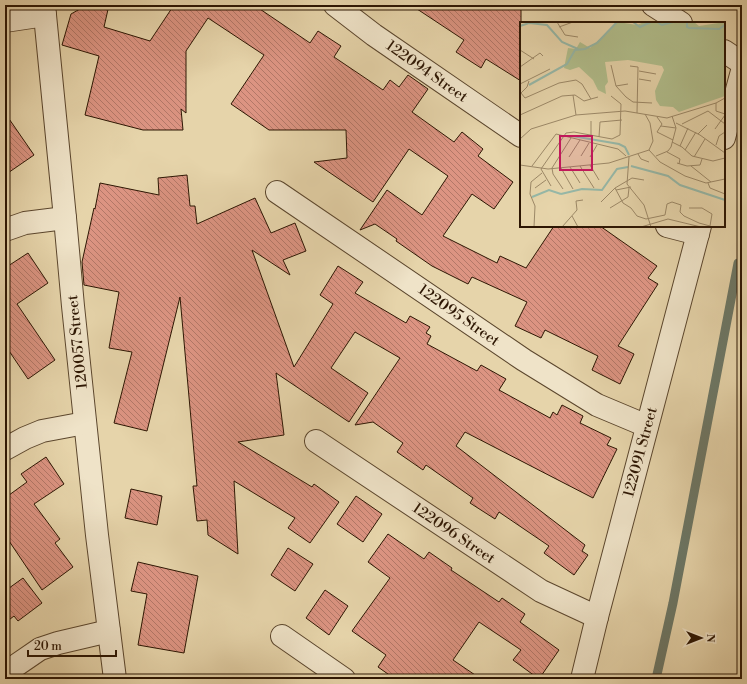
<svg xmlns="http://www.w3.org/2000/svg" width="747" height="684" font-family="'Libre Bodoni',serif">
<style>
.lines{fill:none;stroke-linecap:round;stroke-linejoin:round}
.stream{stroke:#6c7766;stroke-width:9}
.building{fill:url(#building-back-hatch);stroke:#2d1603}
.minor-casing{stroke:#5b462d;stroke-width:24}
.minor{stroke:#efe3c8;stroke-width:22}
.labels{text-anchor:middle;stroke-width:3;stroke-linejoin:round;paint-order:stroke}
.street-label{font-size:15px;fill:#2d1603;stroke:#efe3c8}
.inset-river{fill:none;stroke:#96b8a8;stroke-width:2}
.inset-road{fill:none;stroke:#9c8867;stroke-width:1}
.view{fill:#c2185b;fill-opacity:0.15;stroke:#c2185b;stroke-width:2}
.inset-edge{fill:none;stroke:#2d1603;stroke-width:2}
</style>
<defs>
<pattern id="building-back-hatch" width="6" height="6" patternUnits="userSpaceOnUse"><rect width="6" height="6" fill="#dc9482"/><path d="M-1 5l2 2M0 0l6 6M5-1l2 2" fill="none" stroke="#b37868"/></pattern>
</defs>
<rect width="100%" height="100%" fill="#e6d4aa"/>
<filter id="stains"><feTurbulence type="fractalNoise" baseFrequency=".005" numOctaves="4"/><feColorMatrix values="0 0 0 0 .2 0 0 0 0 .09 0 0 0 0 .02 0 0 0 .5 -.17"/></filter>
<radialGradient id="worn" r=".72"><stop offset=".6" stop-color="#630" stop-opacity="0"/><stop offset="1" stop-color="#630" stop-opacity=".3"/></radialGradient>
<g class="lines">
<path class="stream" d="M656 679 673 603 738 263"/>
</g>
<g class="building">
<path d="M87 5H109L104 27 150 41 174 5H254L310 43 318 31 341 46 334 57 383 90 390 80 399 87 408 75 428 89 412 112 454 142 462 132 483 149 478 156 513 182 494 209 472 194 443 236 497 263 500 256 526 268 554 226H600L657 266 648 278 658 284 618 346 634 354 620 384 592 370 598 356 545 330 541 338 515 326 527 302 472 277 468 284 432 266 396 241 397 239 375 224 360 230 387 190 422 215 448 176 409 149 373 202 314 162 347 158 346 130H269L231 104 264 55 208 18 186 51V113L181 109 183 130H143L85 115 99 56 62 45 71 14Z"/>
<path d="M411 5H521V81L486 59 481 68 456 52 464 40Z"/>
<path d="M5 113 34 155 5 175Z"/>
<path d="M187 175 190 206H195L197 224 255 198 271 233 295 223 306 251 283 260 290 275 252 250 294 367 333 304 320 295 338 266 363 282 355 293 406 323 410 316 430 327 426 333 431 336 427 344 477 371 481 365 506 379 499 390 550 418 553 412 557 415 562 405 583 416 580 423 611 438 607 445 617 449 593 498 465 432 456 446 585 545 582 551 588 555 574 575 544 553 549 546 499 512 495 519 470 503 473 498 426 465 423 470 397 452 403 443 373 422 355 425 400 358 355 332 331 368 368 393 349 422 276 373 284 435 238 442 312 487 314 484 339 502 310 543 288 528 295 518 234 481 238 554 208 535 207 520 197 521 193 486H197L180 297 147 431 114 423 132 352 109 348 119 292 84 285 82 262 94 208 95 209 100 183 159 195 158 178Z"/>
<path d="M28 253 48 283 17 304 55 360 28 379 5 345V268Z"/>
<path d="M46 457 64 484 34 504 60 539 55 543 73 567 42 590 5 535V498L27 482 21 474Z"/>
<path d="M131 489 162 496 157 525 125 518Z"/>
<path d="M356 496 382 514 363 542 337 524Z"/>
<path d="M388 534 424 559 429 552 452 568 451 570 499 602 502 598 525 614 520 622 559 650 539 679 513 660 521 650 479 622 453 660 481 679H395L378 667 386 655 352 631 390 578 368 562Z"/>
<path d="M288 548 313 564 295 591 271 575Z"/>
<path d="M138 562 198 576 184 653 138 645 147 594 131 591Z"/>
<path d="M23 578 42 603 18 621 14 616 5 623V591Z"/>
<path d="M325 590 348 606 329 635 306 618Z"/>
</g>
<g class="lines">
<defs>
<g id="minor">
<path d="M44 5 65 218 73 306 97 535 115 679"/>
<path d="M335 5 374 35 521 136"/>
<path d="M653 5 681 23"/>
<path d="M5 21 45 15"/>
<path d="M724 51 742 63"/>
<path d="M724 138 742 71"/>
<path d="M277 192 524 360 597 405 647 426"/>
<path d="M667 226 698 234"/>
<path d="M5 230 25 223 65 218"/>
<path d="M316 441 541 591 597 617"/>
<path d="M5 449 25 438 42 431 85 423"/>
<path d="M282 636 344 679"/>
<path d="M5 673 40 649 58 643 109 631"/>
<path d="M582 679 597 617 700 226"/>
</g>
</defs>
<use href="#minor" class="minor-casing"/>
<use href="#minor" class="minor"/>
</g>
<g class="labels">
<g class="street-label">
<text transform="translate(427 71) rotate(35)" y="5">122094 Street</text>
<text transform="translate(459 315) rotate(35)" y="5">122095 Street</text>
<text transform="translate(77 342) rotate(-96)" y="5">120057 Street</text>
<text transform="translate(640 452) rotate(-75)" y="5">122091 Street</text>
<text transform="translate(454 533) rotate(34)" y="5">122096 Street</text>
</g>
</g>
<g transform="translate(520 22)">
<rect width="205" height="205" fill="#e6d4aa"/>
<path d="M98 0 117 3 124 0H174L179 4 205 0V74L159 90 153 85 140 84 136 78 135 69 144 48 142 44 108 38 85 40 88 60 85 64 86 72 78 68 73 58 59 45 50 48 44 46 48 26 56 27 60 20 70 26Z" fill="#b1be8c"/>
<path class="inset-river" d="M113 0 120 5 131 0M137 0 142 3 153 0M167 0V5L169 6 199 7 205 3M0 4 9 1 27 3 42 20 58 27M9 63 47 42 55 28 65 27 77 21 97 0M52 114 99 122 105 125 109 133M111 144 148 154 160 163 205 178M41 172 62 167 82 168 97 147 108 145M12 175 29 168 41 172"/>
<path class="inset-road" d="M37 0 45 13 58 15M39 5 53 0M0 28 14 37M91 43 96 64 106 75 113 80 132 81M110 44 118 45 117 91M0 45 20 31 23 34M119 49 136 52M119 57 131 59M9 59 7 65 1 71 5 76 39 61 56 58 62 62 71 77M0 62 30 47M96 64 108 62M53 73 56 93M196 81V89L205 92M0 93 42 74 55 73 64 79 78 75M137 95 142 102 137 110 153 118M71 99V113M156 101 180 113 205 131M162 102 188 89 205 102M141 104 156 106M195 107 205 93M178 112 187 103M79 115 80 100 102 98M0 117 11 107 56 93 105 89 147 96 196 81 205 76M152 120 162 125 172 134 193 139 205 136M196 123 199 114 205 110M160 124 168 106M129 128 140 140 165 154 186 161 205 157M165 128 176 110M147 130 160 137 159 142M118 132 121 137 129 140M61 134 69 121M136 134 148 129 151 125 156 106 152 94M49 135 60 118M70 135 77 123M109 135 107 162 124 183 131 205M174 135 185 117M157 141 167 144 180 143 182 137M0 143 28 147 89 141 129 128 133 119 130 101 125 92M70 143 79 158M12 144 36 112 98 127 106 134M60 144 74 166M171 144 191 160M50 145 60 161M41 146 53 167M124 158 112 156 95 166 103 181 111 186 117 194 126 197 145 193 147 182 152 180 161 183 160 190 164 194 179 201M188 161 190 166 205 172M31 164 21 147 46 111 54 110 92 117 100 113 101 82 91 74M15 166 26 158M43 167 33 152 32 146 51 116M96 168 111 165M81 180 95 166M90 186 108 175 109 166M169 186H182L192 192 190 204 179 201M52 194 58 205M14 205 15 184 10 172 11 160 22 151M42 205 57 188 56 179 63 178M121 205 148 197 181 205"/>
<path class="view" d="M40 114H72V148H40Z"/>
<rect width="205" height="205" class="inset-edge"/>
</g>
<rect width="747" height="684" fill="none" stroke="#e6d4aa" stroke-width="20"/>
<rect x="6" y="6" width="735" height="672" fill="none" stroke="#2d1603" stroke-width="2"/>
<rect x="10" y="10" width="727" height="664" fill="none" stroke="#2d1603"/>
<g transform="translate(701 638) rotate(90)" stroke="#efe3c8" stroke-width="3" paint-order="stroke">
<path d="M0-3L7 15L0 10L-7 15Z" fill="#2d1603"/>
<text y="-6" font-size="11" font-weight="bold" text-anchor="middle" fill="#2d1603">N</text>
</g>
<path d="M28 650v6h88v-6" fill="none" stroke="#2d1603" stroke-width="2"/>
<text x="34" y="650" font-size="12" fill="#2d1603" stroke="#efe3c8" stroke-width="3" paint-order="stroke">20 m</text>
<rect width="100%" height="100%" filter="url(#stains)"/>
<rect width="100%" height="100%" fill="url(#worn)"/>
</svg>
